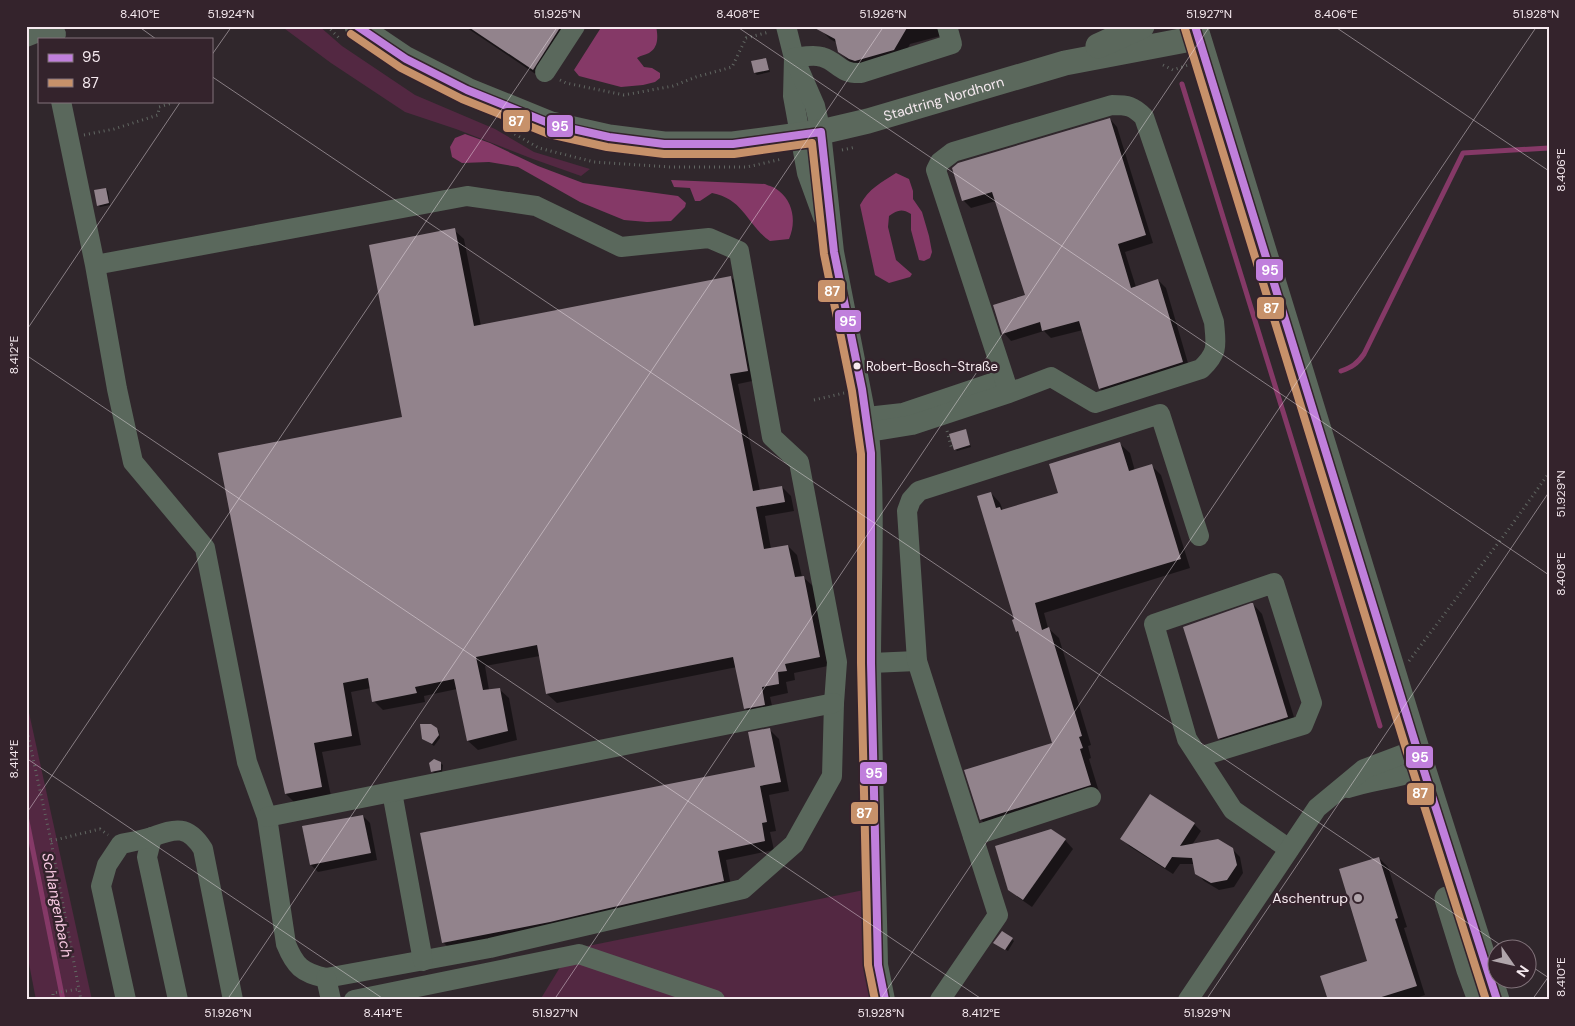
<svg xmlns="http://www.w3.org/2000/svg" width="1575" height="1026" font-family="'DM Sans',sans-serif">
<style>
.green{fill:#532842}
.water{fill:#853967}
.shadow{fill:#0007}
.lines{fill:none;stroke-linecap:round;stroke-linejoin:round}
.stream{stroke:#853967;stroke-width:5}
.building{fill:#92838c}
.path{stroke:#616762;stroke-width:3;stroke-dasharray:1 4;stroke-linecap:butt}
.minor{stroke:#5a685c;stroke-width:20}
.major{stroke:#5b685c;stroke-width:25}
.bus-1-casing{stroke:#34232c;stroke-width:11}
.bus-2-casing{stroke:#34232c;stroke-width:11}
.bus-1{stroke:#c07fdc;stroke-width:8}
.bus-2{stroke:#c7916a;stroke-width:8}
.ticks{fill:none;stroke:#f5e9ef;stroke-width:1;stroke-opacity:0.45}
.bus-dot{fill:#f5e9ef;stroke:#34232c;stroke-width:2}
.poi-dot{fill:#b0a5ab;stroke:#34232c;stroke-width:2}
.labels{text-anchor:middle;stroke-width:5;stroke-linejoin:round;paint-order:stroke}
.bus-label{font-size:13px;fill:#f5e9ef;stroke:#34232c;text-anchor:start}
.street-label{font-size:14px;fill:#f5e9ef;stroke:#34232c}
.poi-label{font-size:14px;fill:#f5e9ef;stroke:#34232c;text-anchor:end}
.water-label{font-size:15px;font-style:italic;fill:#f9cae3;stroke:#34232c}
.line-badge{stroke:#34232c;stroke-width:2}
.badge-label{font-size:14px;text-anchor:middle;font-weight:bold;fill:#fff}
.neatline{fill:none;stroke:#f5e9ef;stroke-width:2}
.ticks-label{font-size:12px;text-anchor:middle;fill:#f5e9ef}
</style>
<rect width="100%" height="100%" fill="#30272c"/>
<g class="green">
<path d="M281 26H319L342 46 415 95 495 129 534 152 590 169 581 176 533 159 456 129 405 112 331 63Z"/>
<path d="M26 699 92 1000H36L26 948Z"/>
<path d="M864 890 865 970 873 1000H734L578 948Z"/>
<path d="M580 960 694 1000H540L562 964Z"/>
</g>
<g class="water">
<path d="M602 26H656C658 36 659 47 649 53 645 55 641 55 637 58L644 67 652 68 660 73V78L655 82 643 85 621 87 579 76 574 70Z"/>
<path d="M465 134 490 143 538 166 583 183 678 196 686 203 685 207 671 221 647 222 624 220 580 202 518 167 489 162 462 163 452 157 450 147 455 138Z"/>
<path d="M896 173 909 179 913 191V199L922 212 929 236 932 252 930 258 924 261 919 260 911 230V214C902 208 897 210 889 216L888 227 896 260 912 274 910 277 889 283 875 275 860 205C869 188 881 183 896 173Z"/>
<path d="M671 180 765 184C769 186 775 187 779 191 794 203 796 223 789 239L770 241C747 225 744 199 712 193L700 201H695L690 188 674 187Z"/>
</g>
<g class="shadow">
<path d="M464 26H578L543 79Z"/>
<path d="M820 26H945L944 35 910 44 903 58 861 68 848 60 839 51 837 43 830 39 821 30Z"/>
<path d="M766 59 770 72 757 75 755 73Z"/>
<path d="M1110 119 1117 127 1153 243 1125 252 1136 287 1158 280 1166 288 1190 370 1108 396 1100 389 1083 330 1051 338 1044 331 1011 341 1004 333 1027 296 996 201 971 208 963 200Z"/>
<path d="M106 189 108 191 110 205 100 207 98 205Z"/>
<path d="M454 230 464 239 481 326 731 277 740 286 757 380 738 384 760 491 782 487 791 496 794 511 765 516 771 549 788 546 797 555 802 577H803L813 586 828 666 794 673 795 680 786 682 788 693 770 697 774 714 754 718 745 708 737 667 557 703 547 694 540 656 485 666 489 690 499 689 509 698 517 740 478 750 468 741 457 689 424 696 425 702 383 710 374 701 371 688 351 692 361 745 322 752 331 796 295 803 286 794 219 454 404 418Z"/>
<path d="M965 431 971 447 957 451 955 449Z"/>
<path d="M1120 444 1130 453 1135 471 1152 466 1161 475 1190 568 1044 613 1048 628 1059 638 1091 745 1088 746 1091 758 1089 759 1100 795 991 829 981 820 966 771 1054 744 1021 636 1017 632 1016 620 991 493 1000 503 1003 511 1059 494Z"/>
<path d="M1253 604 1262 614 1297 727 1229 748 1219 738Z"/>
<path d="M434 727 439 731 440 738 434 746 425 740Z"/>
<path d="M769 729 779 739 789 791 769 795 776 831 770 832 774 850 726 860 732 891 453 952 443 942 756 768Z"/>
<path d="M440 763 443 765 442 772 434 773 432 771Z"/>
<path d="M363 816 370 823 377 860 318 872 311 865Z"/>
<path d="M1194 824 1201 831 1192 845 1232 849 1240 857 1243 873 1234 887 1219 890 1204 881 1197 873 1195 864H1180L1173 874 1129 846 1122 838Z"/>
<path d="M1065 840 1073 849 1032 907 1019 898 1010 889Z"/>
<path d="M1379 858 1388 867 1407 927 1404 928 1425 995 1410 1000H1330L1369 962Z"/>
<path d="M1002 932 1014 941 1008 951 997 944Z"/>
</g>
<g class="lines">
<g class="stream">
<path d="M1182 84 1380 726"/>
<path d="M1341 371C1352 367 1357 364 1364 354L1463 153 1549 148"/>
<path d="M26 816 63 1000"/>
</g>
</g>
<g class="building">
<path d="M467 26H561L533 70Z"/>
<path d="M811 26H908L894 50 855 61 849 59 838 52 835 39Z"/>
<path d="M766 58 769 70 754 73 751 61Z"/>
<path d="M1110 118 1146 235 1118 244 1131 288 1158 279 1183 362 1099 389 1079 321 1042 331 1040 322 1002 334 993 305 1025 295 992 192 962 201 952 168 958 163Z"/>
<path d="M106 188 109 203 97 206 94 190Z"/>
<path d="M455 228 474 326 731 276 748 371 730 374 753 491 782 486 785 502 756 507 764 549 788 545 795 577 804 576 820 657 785 664 787 671 778 672 779 684 762 687 765 705 744 709 733 657 546 694 537 645 476 657 483 690 500 688 508 731 467 741 454 679 415 687 417 693 372 702 368 678 343 683 352 736 314 743 322 787 285 794 218 453 402 417 369 245Z"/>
<path d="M966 429 970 445 954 450 949 434Z"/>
<path d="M1120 442 1129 471 1152 464 1181 559 1035 603 1042 630 1049 627 1082 736 1079 737 1083 748 1080 749 1091 785 980 820 964 770 1052 743 1018 631 1016 632 1012 620 1014 619 977 496 991 492 996 508 1000 507 1001 510 1058 493 1049 464Z"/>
<path d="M1251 603H1253L1288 717 1218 739 1183 627Z"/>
<path d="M420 724H431L437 728 439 735 432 744 422 739Z"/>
<path d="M770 728 781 782 760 786 767 822 762 823 765 841 718 851 724 881 550 922 442 943 420 833 755 767 748 732Z"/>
<path d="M434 759 441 762V770L431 772 429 763Z"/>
<path d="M1150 794 1195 823 1180 846 1218 839 1233 848 1237 865 1227 880 1211 883 1195 874 1192 858 1172 857 1165 868 1120 839Z"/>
<path d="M363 815 371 853 310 865 302 826Z"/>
<path d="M1051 829 1066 839 1023 900 1008 890 995 846Z"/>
<path d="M1379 857 1398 918 1395 919 1417 986 1372 1000H1328L1320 976 1367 961 1339 869Z"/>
<path d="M1002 931 1013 938 1005 950 993 943Z"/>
</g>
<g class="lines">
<g class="path">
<path d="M327 26 339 38"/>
<path d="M1163 65 1173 70 1188 65"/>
<path d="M560 80 566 83 624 95 673 86 696 77 732 67 746 38 769 32"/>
<path d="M506 129 539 148 594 162 670 167H747L782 159"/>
<path d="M84 135 114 129 158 115 159 107 172 103"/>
<path d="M842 150 856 147"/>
<path d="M814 400 844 393"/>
<path d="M947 431 952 450"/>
<path d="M1409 661 1511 526 1549 473"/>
<path d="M26 726 51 841 81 1000"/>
<path d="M51 841 100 829 108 835"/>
<path d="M53 1000V993L79 989"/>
</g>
<g class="minor">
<path d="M786 26 794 58 793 96 807 173 823 217"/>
<path d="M26 37 41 31 56 34"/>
<path d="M794 58 815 106 821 132 834 252 869 432C876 508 871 586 871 663 872 764 876 865 878 965L885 1000"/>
<path d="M794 58C802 57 813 54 822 57 839 62 839 74 861 73L952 44 947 26"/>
<path d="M545 72 575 26"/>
<path d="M61 101 95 265 467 196 536 206 621 247 709 238 739 251 772 437 799 462 837 662 834 703 832 776 794 844 743 889 490 948 326 978C302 973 295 966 286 944L267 817 247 762 205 548 133 462 117 389 95 265"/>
<path d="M867 417 903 413 1004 379"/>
<path d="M869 432 912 425 1009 393 1051 377 1095 403 1201 369C1219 352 1216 345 1214 322L1144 117C1133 106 1128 105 1112 105L953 152 940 162 936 170 1009 393"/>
<path d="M871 663 917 661"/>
<path d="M1199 757 1303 725 1312 703 1274 583 1154 624 1187 739 1233 810 1289 849"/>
<path d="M1348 788C1373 780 1399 778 1424 769"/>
<path d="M392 792 423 961"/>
<path d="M267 817 834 703"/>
<path d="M973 836 1091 797"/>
<path d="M152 837 147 857 178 1000"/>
<path d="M326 978 331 1000"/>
<path d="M126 1000 101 886 107 865 121 844C131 842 142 840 152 837 176 828 188 825 203 849L233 1000"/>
<path d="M354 1000 579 954 715 1000"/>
<path d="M940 1000 998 915 917 661 907 511 911 500 919 491 1160 414 1199 536"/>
<path d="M1188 1000 1317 808 1364 769 1417 749"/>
</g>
<g class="major">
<path id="s1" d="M357 26 406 59 467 90 551 124 609 137 664 144H733L821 132 868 121 1065 63 1186 40 1197 36"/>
<path d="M1195 26 1417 749 1497 1000"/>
<path d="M1098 46 1142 26"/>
<path d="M1447 899 1469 970 1480 1000"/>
</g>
<defs>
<g id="bus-1">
<path d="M357 26 406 59 467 90 551 124 609 137 664 144H733L821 132 834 252 862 389 871 453V663L878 965 885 1000"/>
<path d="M1195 26 1417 749 1497 1000"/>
</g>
<g id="bus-2">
<path d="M1185 29 1407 752 1486 1000"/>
<path d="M351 34 401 68 462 99 549 134 607 147 664 154H734L812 143 824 254 852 391 861 454V663L868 965 875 1000"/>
</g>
</defs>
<use href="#bus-1" class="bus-1-casing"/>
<use href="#bus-2" class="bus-2-casing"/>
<use href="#bus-1" class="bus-1"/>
<use href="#bus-2" class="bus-2"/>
</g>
<path class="ticks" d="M138 26 156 39M736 26 1549 575M1334 26 1549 171M211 56 232 26M211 76 1505 948M26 331 181 101M26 355 983 1000M26 758 385 1000M26 814 558 26M1528 964 1549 978M227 1000 884 26M554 1000 1210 26M880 1000 1537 26M1206 1000 1549 492M1532 1000 1549 976"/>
<circle class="bus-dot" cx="857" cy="366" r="4.5"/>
<circle class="poi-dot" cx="1358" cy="898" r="5"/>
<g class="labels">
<g class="bus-label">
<text x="866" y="371">Robert-Bosch-Straße</text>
</g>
<g class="street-label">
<text dy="5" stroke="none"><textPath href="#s1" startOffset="618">Stadtring Nordhorn</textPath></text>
</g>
<g class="poi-label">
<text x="1348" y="903">Aschentrup</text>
</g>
<g class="water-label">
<text transform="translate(57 905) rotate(79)" y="5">Schlangenbach</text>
</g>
</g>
<g class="line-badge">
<rect x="502" y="109" width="29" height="24" rx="5" fill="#c7916a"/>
<rect x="546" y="114" width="28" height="24" rx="5" fill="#c07fdc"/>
<rect x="1255" y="258" width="29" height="24" rx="5" fill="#c07fdc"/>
<rect x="817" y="279" width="29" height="24" rx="5" fill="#c7916a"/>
<rect x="1256" y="296" width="29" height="24" rx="5" fill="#c7916a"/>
<rect x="834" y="309" width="28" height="24" rx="5" fill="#c07fdc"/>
<rect x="1405" y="745" width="29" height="24" rx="5" fill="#c07fdc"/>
<rect x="859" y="761" width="29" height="24" rx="5" fill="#c07fdc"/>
<rect x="1406" y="782" width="29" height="24" rx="5" fill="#c7916a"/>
<rect x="850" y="801" width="29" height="24" rx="5" fill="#c7916a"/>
</g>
<g class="badge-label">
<text x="516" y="126">87</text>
<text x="560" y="131">95</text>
<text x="1270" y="275">95</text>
<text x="832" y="296">87</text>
<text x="1271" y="313">87</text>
<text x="848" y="326">95</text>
<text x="1420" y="762">95</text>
<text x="874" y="778">95</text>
<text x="1420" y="798">87</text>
<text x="864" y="818">87</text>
</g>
<rect width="1575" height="1026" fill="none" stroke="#34232c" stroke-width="55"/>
<rect x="38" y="38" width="175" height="65" fill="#34232c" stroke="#81727a"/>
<rect x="48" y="54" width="25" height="8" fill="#c07fdc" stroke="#81727a"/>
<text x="82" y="62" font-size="15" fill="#f5e9ef">95</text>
<rect x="48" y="79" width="25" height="8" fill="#c7916a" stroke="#81727a"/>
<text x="82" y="88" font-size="15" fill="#f5e9ef">87</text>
<g transform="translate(1512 964) rotate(124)"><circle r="24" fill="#34232c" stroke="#81727a"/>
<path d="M0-4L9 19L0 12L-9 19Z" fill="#b0a5ab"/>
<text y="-8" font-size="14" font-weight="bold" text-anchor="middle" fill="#f5e9ef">N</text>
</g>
<rect x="28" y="28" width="1520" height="970" class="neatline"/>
<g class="ticks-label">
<text x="140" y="18">8.410°E</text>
<text x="231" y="18">51.924°N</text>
<text x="557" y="18">51.925°N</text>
<text x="738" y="18">8.408°E</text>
<text x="883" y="18">51.926°N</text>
<text x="1209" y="18">51.927°N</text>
<text x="1336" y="18">8.406°E</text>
<text x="1536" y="18">51.928°N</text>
<text transform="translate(1561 170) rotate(-90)" y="4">8.406°E</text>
<text transform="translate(14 355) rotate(-90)" y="4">8.412°E</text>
<text transform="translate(1561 494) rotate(-90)" y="4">51.929°N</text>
<text transform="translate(1561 574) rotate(-90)" y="4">8.408°E</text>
<text transform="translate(14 759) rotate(-90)" y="4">8.414°E</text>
<text transform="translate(1561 977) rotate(-90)" y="4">8.410°E</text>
<text x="228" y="1017">51.926°N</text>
<text x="383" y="1017">8.414°E</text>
<text x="555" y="1017">51.927°N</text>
<text x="881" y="1017">51.928°N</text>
<text x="981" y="1017">8.412°E</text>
<text x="1207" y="1017">51.929°N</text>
</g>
</svg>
